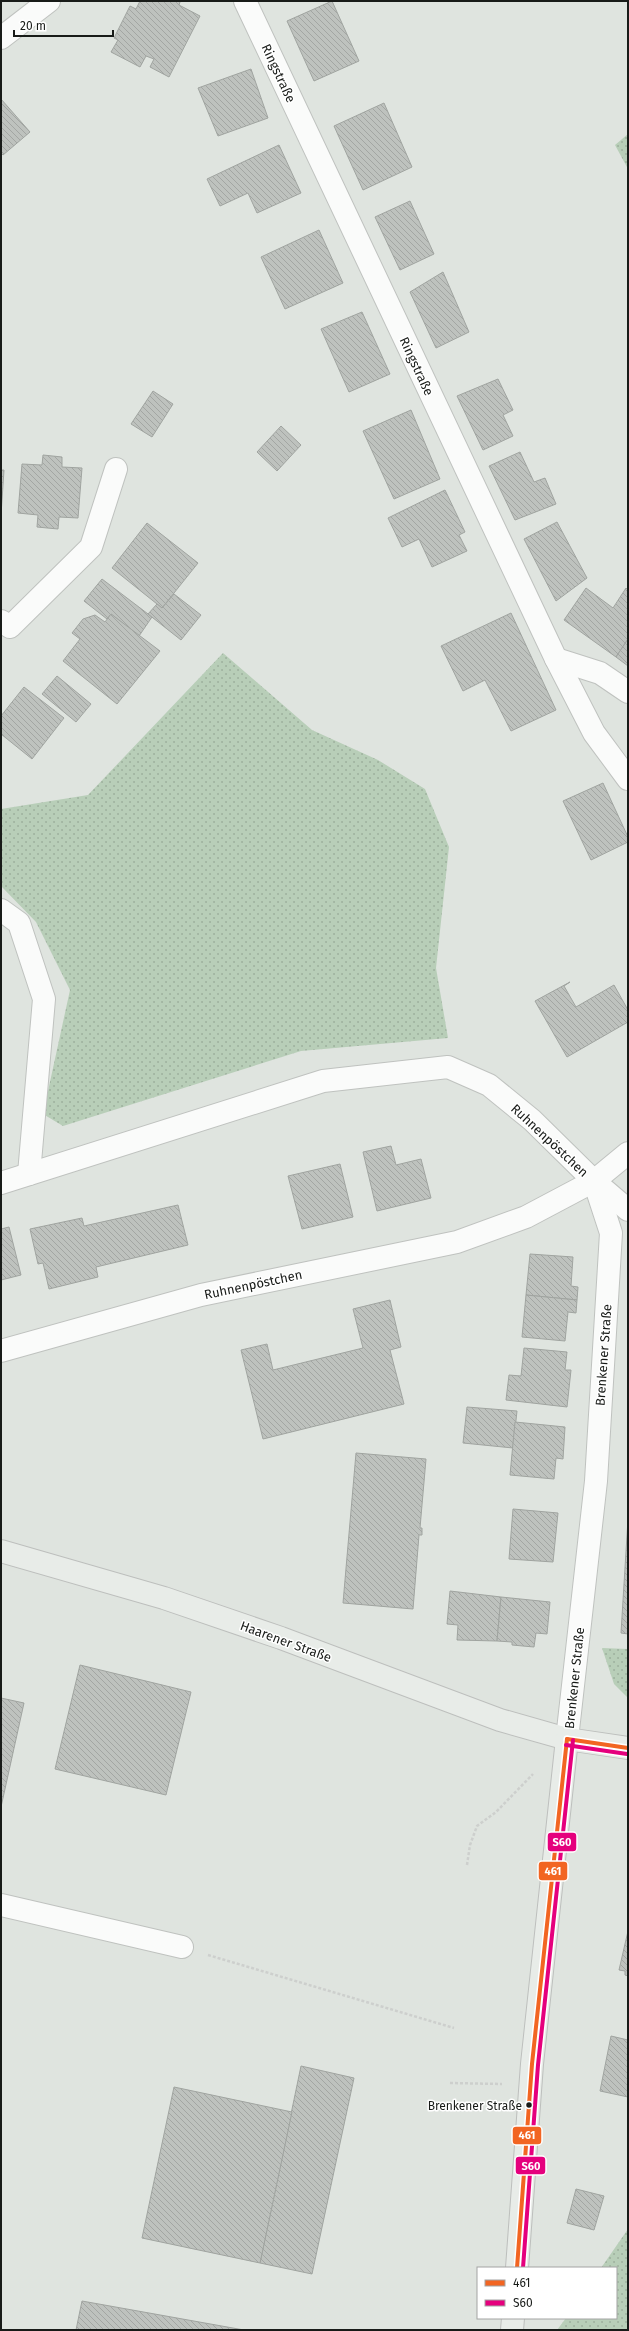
<svg xmlns="http://www.w3.org/2000/svg" width="629" height="2331" font-family="'Fira Sans',sans-serif">
<style>
.grass{fill:url(#grass-dots)}
.building{fill:url(#building-back-hatch);stroke:#a0a4a0}
.lines{fill:none;stroke-linecap:round;stroke-linejoin:round}
.minor-casing{stroke:#bfc2bf;stroke-width:24}
.major-casing{stroke:#bdbfbd;stroke-width:24}
.path{stroke:#cdcfcd;stroke-width:2.5;stroke-dasharray:3 2;stroke-linecap:butt}
.minor{stroke:#fafbfa;stroke-width:22}
.major{stroke:#e8ece8;stroke-width:22}
.bus-1-casing{stroke:#fff;stroke-width:7}
.bus-2-casing{stroke:#fff;stroke-width:7}
.bus-1{stroke:#f26522;stroke-width:4}
.bus-2{stroke:#e5007d;stroke-width:4}
.bus-dot{fill:#181b18;stroke:#fff;stroke-width:1.5}
.labels{text-anchor:middle;stroke-width:3;stroke-linejoin:round;paint-order:stroke}
.bus-label{font-size:12px;fill:#181b18;stroke:#fff;text-anchor:end}
.street-label{font-size:13px;fill:#181b18;stroke:#fff}
.line-badge{stroke:#fff;stroke-width:1.5}
.badge-label{font-size:11px;text-anchor:middle;font-weight:bold;fill:#fff}
</style>
<defs>
<pattern id="grass-dots" width="8" height="8" patternUnits="userSpaceOnUse"><rect width="8" height="8" fill="#b8ceb8"/><path d="M2 2h.1M6 6h.1" fill="none" stroke="#9db09d" stroke-width="1.8" stroke-linecap="round"/></pattern>
<pattern id="building-back-hatch" width="6" height="6" patternUnits="userSpaceOnUse"><rect width="6" height="6" fill="#bec2be"/><path d="M-1 5l2 2M0 0l6 6M5-1l2 2" fill="none" stroke="#a3a6a3"/></pattern>
</defs>
<rect width="100%" height="100%" fill="#dfe4df"/>
<g class="grass">
<path d="M628 134V169L615 145Z"/>
<path d="M223 653 312 730 378 760 425 789 449 847 436 968 448 1038 301 1051 63 1126 43 1114 70 990 36 922 1 886V809L88 795Z"/>
<path d="M602 1648 628 1649V1698L614 1684Z"/>
<path d="M628 2229V2330H557L566 2318H616V2268H601Z"/>
</g>
<g class="building">
<path d="M140 1H178L180 2 179 5 200 16 169 77 150 67 154 59 146 56 140 67 111 52 118 40 114 38 130 6 136 9Z"/>
<path d="M332 1 359 61 314 81 287 21Z"/>
<path d="M251 69 268 118 218 136 198 88Z"/>
<path d="M1 99 30 132 3 155 1 153Z"/>
<path d="M384 103 412 167 363 190 334 126Z"/>
<path d="M279 145 301 193 257 213 248 193 220 206 207 179Z"/>
<path d="M410 201 434 254 400 270 375 217Z"/>
<path d="M319 230 343 283 285 309 261 257Z"/>
<path d="M443 272 469 332 436 348 410 292Z"/>
<path d="M362 312 390 374 349 392 321 329Z"/>
<path d="M498 379 513 410 503 415 513 436 483 450 457 396Z"/>
<path d="M153 391 173 404 152 437 131 424Z"/>
<path d="M411 410 440 479 394 499 363 431Z"/>
<path d="M281 426 301 445 277 471 257 452Z"/>
<path d="M520 452 534 482 545 478 556 504 515 520 489 466Z"/>
<path d="M43 455 62 457V467L82 468 78 518 59 517 58 529 37 527 38 515 18 513 22 464 42 465Z"/>
<path d="M1 470H4L1 515Z"/>
<path d="M445 490 465 532 459 535 467 551 432 567 419 539 402 547 388 518Z"/>
<path d="M557 522 587 578 556 601 524 539Z"/>
<path d="M147 523 198 563 162 608 112 568Z"/>
<path d="M102 579 152 617 139 636 111 614 107 619 84 601Z"/>
<path d="M586 588 613 608 626 588 628 590V639L616 657 564 620Z"/>
<path d="M174 594 201 615 181 640 148 614 157 604 162 608Z"/>
<path d="M511 613 556 710 511 731 485 680 463 691 441 646Z"/>
<path d="M111 614 160 651 117 704 63 661 80 639 72 633 83 619 95 615 105 622Z"/>
<path d="M628 639V666L616 657Z"/>
<path d="M57 676 91 704 76 722 42 694Z"/>
<path d="M24 687 64 718 32 759 1 734V716Z"/>
<path d="M603 783 628 837V842L591 860 563 801Z"/>
<path d="M570 982 564 986 576 1007 614 985 628 1010V1022L567 1057 535 1001Z"/>
<path d="M391 1146 396 1165 421 1159 431 1198 377 1211 363 1152Z"/>
<path d="M340 1164 353 1217 302 1229 288 1176Z"/>
<path d="M178 1205 188 1245 96 1267 98 1277 49 1289 43 1263 38 1264 30 1229 82 1218 84 1226Z"/>
<path d="M9 1227 21 1275 1 1280V1229Z"/>
<path d="M530 1254 573 1257 571 1286 578 1287 577 1300 526 1295Z"/>
<path d="M526 1295 577 1300 576 1313 568 1312 565 1341 522 1337Z"/>
<path d="M390 1300 401 1347 390 1350 404 1404 263 1439 241 1350 267 1344 273 1370 363 1348 353 1309Z"/>
<path d="M524 1348 567 1352 565 1370H571L567 1407 506 1400 509 1375 521 1376Z"/>
<path d="M467 1407 517 1411 513 1448 463 1443Z"/>
<path d="M515 1422 565 1427 563 1459 556 1458 554 1479 510 1475Z"/>
<path d="M356 1453 426 1459 420 1528H422V1535H419L413 1609 343 1603Z"/>
<path d="M513 1509 558 1513 553 1562 509 1559Z"/>
<path d="M628 1519V1634L621 1633Z"/>
<path d="M450 1591 501 1597 497 1641 457 1640 458 1625 447 1624Z"/>
<path d="M501 1597 550 1602 547 1634 536 1633 534 1647 512 1645V1642L497 1641Z"/>
<path d="M80 1665 191 1692 166 1795 55 1769Z"/>
<path d="M1 1698 24 1703 1 1807Z"/>
<path d="M628 1931V1976L625 1975V1971L619 1970Z"/>
<path d="M611 2036 628 2040V2097L600 2091Z"/>
<path d="M301 2066 354 2078 312 2274 260 2263Z"/>
<path d="M174 2087 292 2112 260 2263 142 2238Z"/>
<path d="M576 2189 604 2196 594 2230 567 2223Z"/>
<path d="M82 2301 244 2330H76Z"/>
</g>
<g class="lines">
<defs>
<g id="minor">
<path d="M245 1 556 659 594 733 628 779"/>
<path d="M1 38 49 1"/>
<path d="M1 621 10 627 91 547 116 469"/>
<path d="M556 659 600 673 628 692"/>
<path d="M1 910 19 923 44 999 29 1174"/>
<path d="M1 1183 323 1081 448 1067 489 1085 532 1120 594 1181 628 1210"/>
<path d="M1 1351 201 1295 457 1242 526 1217 594 1181 628 1153"/>
<path d="M567 1739 596 1481 611 1233 594 1181"/>
<path d="M1 1905 182 1947"/>
</g>
<g id="major">
<path d="M1 1551 164 1598 281 1638 500 1720 567 1739 628 1748"/>
<path d="M517 2268 532 2064 567 1739"/>
<path d="M512 2330 513 2318"/>
</g>
</defs>
<use href="#minor" class="minor-casing"/>
<use href="#major" class="major-casing"/>
<g class="path">
<path d="M467 1865 470 1845 477 1826 496 1812 533 1774"/>
<path d="M208 1955 454 2028"/>
<path d="M450 2083 502 2084"/>
</g>
<use href="#minor" class="minor"/>
<use href="#major" class="major"/>
<defs>
<g id="bus-1">
<path d="M567 1739 628 1748"/>
<path d="M517 2268 532 2064 567 1739"/>
</g>
<g id="bus-2">
<path d="M566 1745 627 1754"/>
<path d="M523 2268 538 2065 573 1740"/>
</g>
</defs>
<use href="#bus-1" class="bus-1-casing"/>
<use href="#bus-2" class="bus-2-casing"/>
<use href="#bus-1" class="bus-1"/>
<use href="#bus-2" class="bus-2"/>
</g>
<circle class="bus-dot" cx="529" cy="2105" r="3.5"/>
<g class="labels">
<g class="bus-label">
<text x="522" y="2110">Brenkener Straße</text>
</g>
<g class="street-label">
<text transform="translate(279 73) rotate(65)" y="5">Ringstraße</text>
<text transform="translate(417 366) rotate(65)" y="5">Ringstraße</text>
<text transform="translate(550 1140) rotate(43)" y="5">Ruhnenpöstchen</text>
<text transform="translate(253 1284) rotate(-12)" y="5">Ruhnenpöstchen</text>
<text transform="translate(603 1355) rotate(-86)" y="5">Brenkener Straße</text>
<text transform="translate(286 1641) rotate(20)" y="5">Haarener Straße</text>
<text transform="translate(574 1678) rotate(-84)" y="5">Brenkener Straße</text>
</g>
</g>
<g class="line-badge">
<rect x="547" y="1832" width="30" height="20" rx="4" fill="#e5007d"/>
<rect x="538" y="1861" width="30" height="20" rx="4" fill="#f26522"/>
<rect x="512" y="2126" width="30" height="19" rx="4" fill="#f26522"/>
<rect x="515" y="2156" width="31" height="19" rx="4" fill="#e5007d"/>
</g>
<g class="badge-label">
<text x="562" y="1846">S60</text>
<text x="553" y="1875">461</text>
<text x="527" y="2139">461</text>
<text x="531" y="2170">S60</text>
</g>
<rect width="629" height="2331" fill="none" stroke="#181b18" stroke-width="4"/>
<rect x="477" y="2267" width="140" height="52" fill="#ffffff" stroke="#a3a4a3"/>
<rect x="485" y="2280" width="20" height="6" fill="#f26522" stroke="#a3a4a3"/>
<text x="513" y="2287" font-size="12" fill="#181b18">461</text>
<rect x="485" y="2300" width="20" height="6" fill="#e5007d" stroke="#a3a4a3"/>
<text x="513" y="2307" font-size="12" fill="#181b18">S60</text>
<path d="M14 30v6h99v-6" fill="none" stroke="#181b18" stroke-width="2"/>
<text x="20" y="30" font-size="12" fill="#181b18" stroke="#ffffff" stroke-width="3" paint-order="stroke">20 m</text>
</svg>
